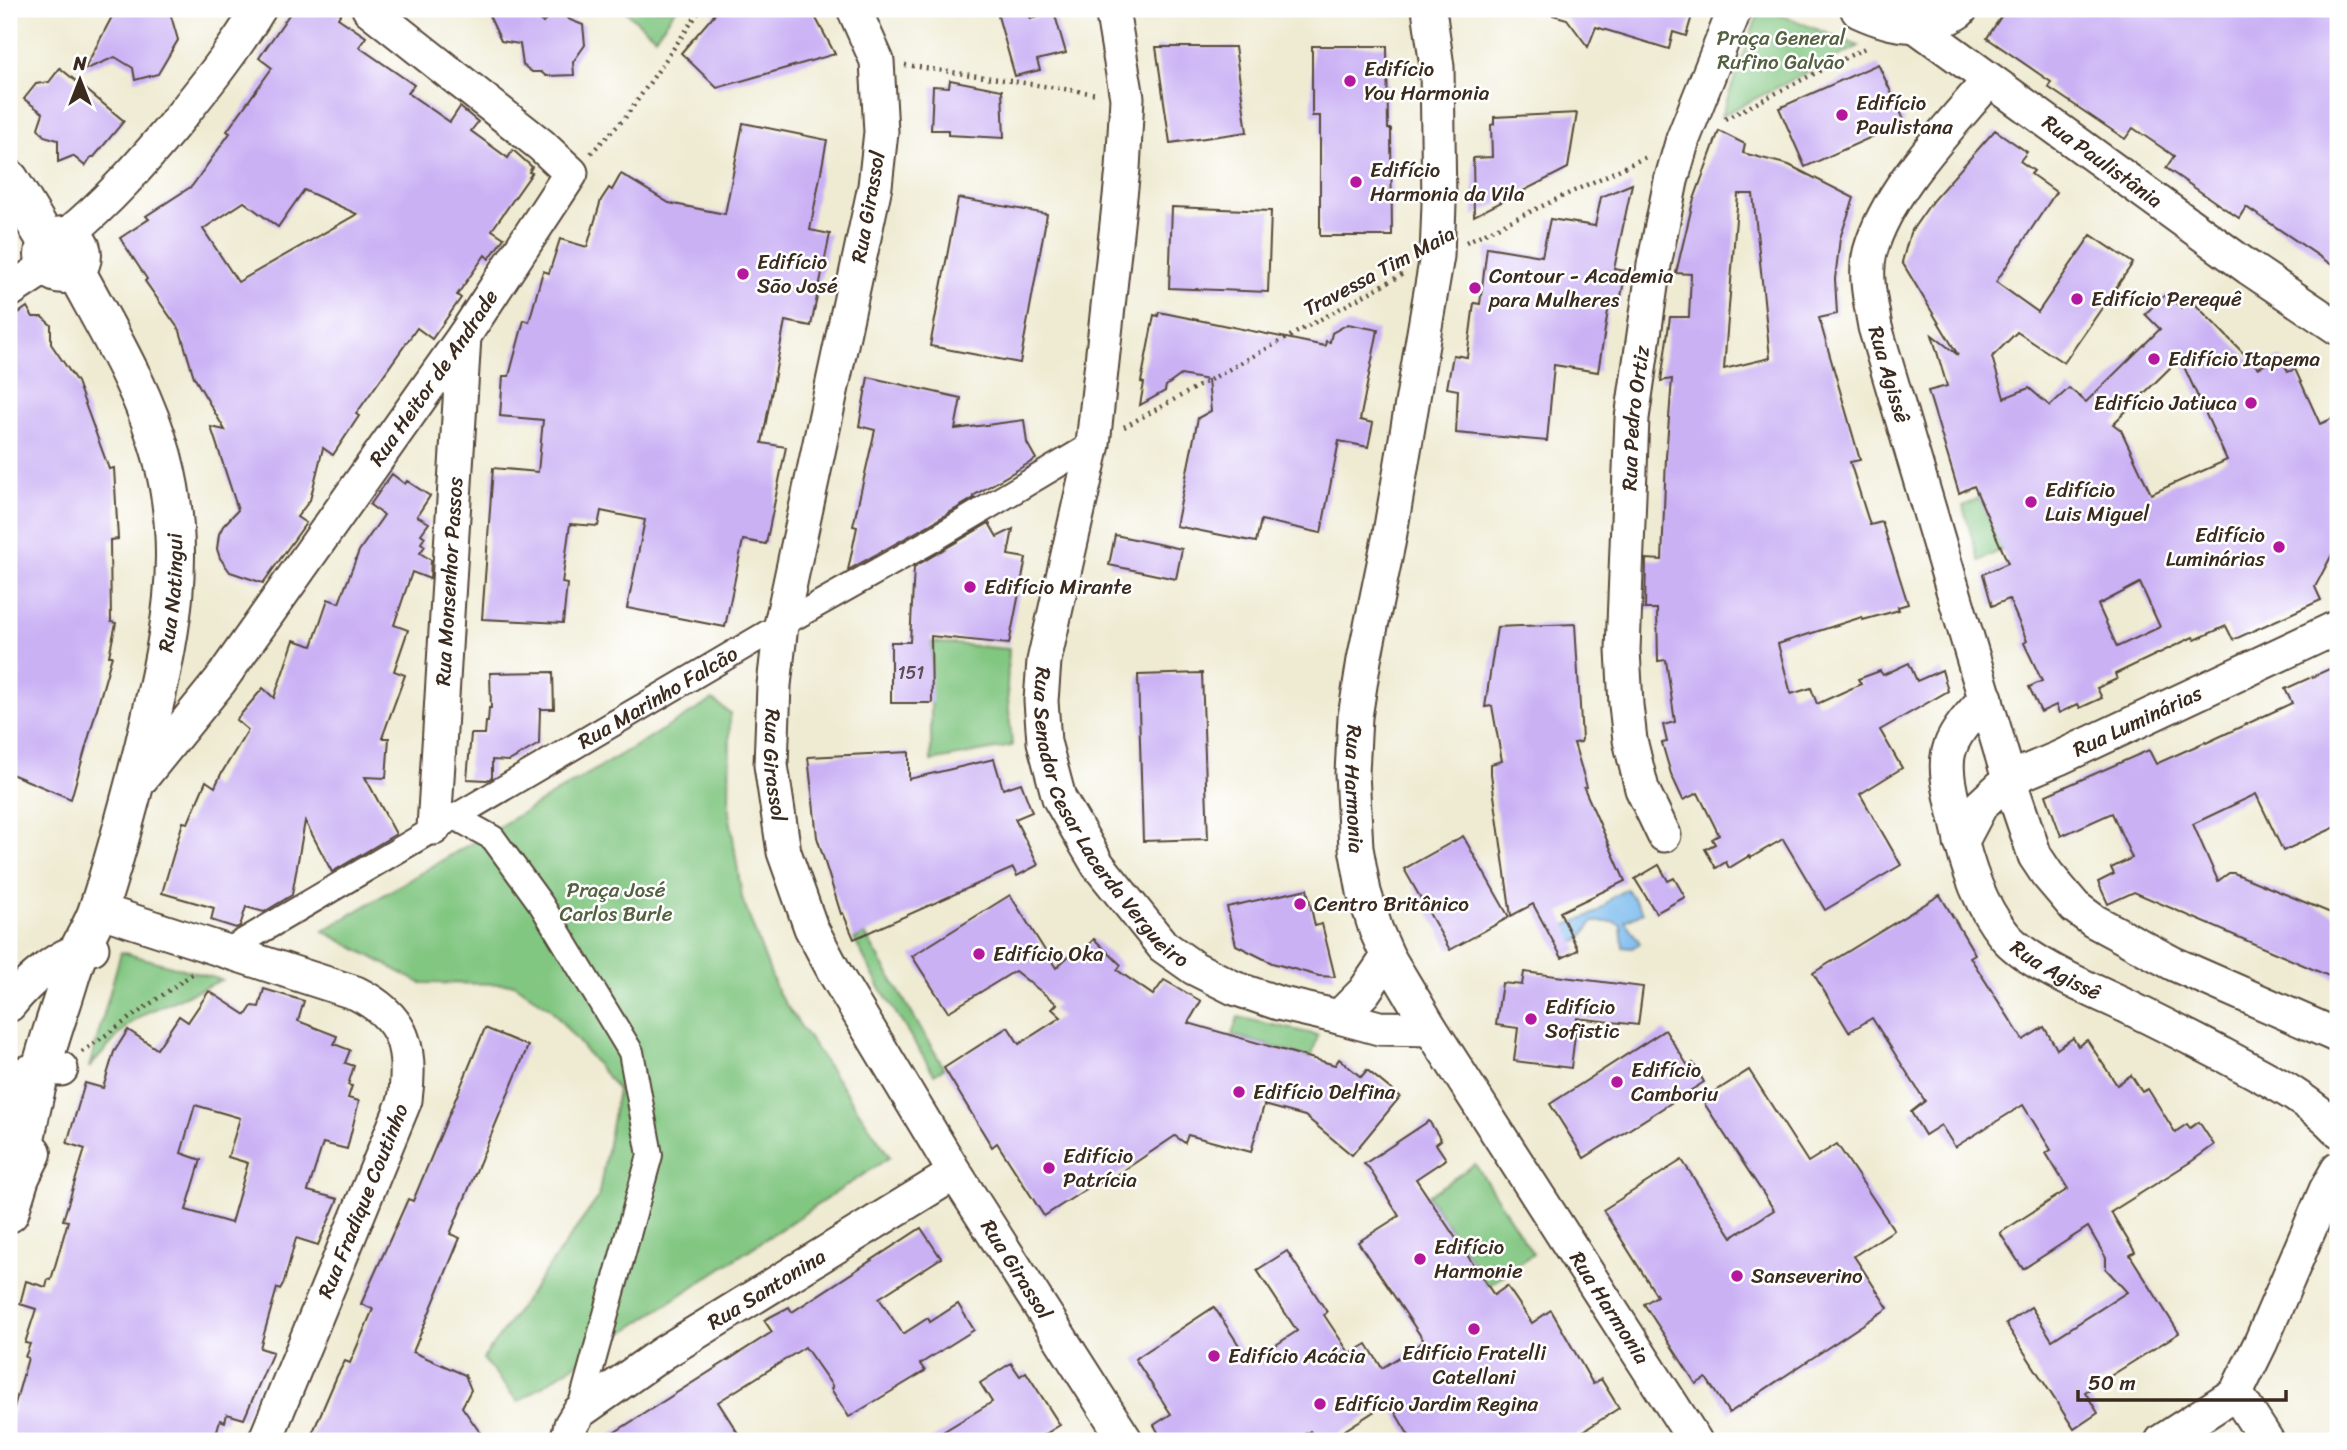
<svg xmlns="http://www.w3.org/2000/svg" width="2347" height="1450" font-family="Sriracha,sans-serif">
<style>
.green{fill:#81c681;stroke:#5e7850;stroke-width:2}
.water{fill:#78baed;stroke:#5a7286;stroke-width:2}
.building{fill:#cab1f4;fill-rule:evenodd}
.lines{fill:none;stroke-linecap:round;stroke-linejoin:round}
.pedestrian-casing{stroke:#564739;stroke-width:28}
.minor-casing{stroke:#564739;stroke-width:37}
.tertiary-casing{stroke:#564739;stroke-width:42}
.path{stroke:#564739;stroke-width:4.5;stroke-dasharray:2 5;stroke-linecap:butt}
.pedestrian{stroke:#fff;stroke-width:24}
.minor{stroke:#fff;stroke-width:33}
.tertiary{stroke:#fff;stroke-width:38}
.poi-dot{fill:#b5179e;stroke:#fff;stroke-width:2.5}
.labels{text-anchor:middle;stroke-width:5;stroke-linejoin:round;paint-order:stroke}
.number-label{font-size:18px;fill:#5f4c54}
.park-label{font-size:21px;fill:#546141;stroke:#fff}
.poi-label{font-size:21px;fill:#3b2a1e;stroke:#fff;text-anchor:start}
.street-label{font-size:21px;fill:#3b2a1e;stroke:#fff}
</style>
<rect width="100%" height="100%" fill="#fff"/>
<filter id="ink" filterUnits="userSpaceOnUse"><feTurbulence type="fractalNoise" baseFrequency=".0143" numOctaves="2"/><feDisplacementMap in="SourceGraphic" scale="14" xChannelSelector="R" yChannelSelector="G"/><feConvolveMatrix kernelMatrix="1 2 1 2 8 2 1 2 1" color-interpolation-filters="sRGB"/></filter>
<filter id="wash" filterUnits="userSpaceOnUse"><feTurbulence type="fractalNoise" baseFrequency=".00686" numOctaves="4" result="noise"/><feDisplacementMap in="SourceGraphic" scale="28" xChannelSelector="R" yChannelSelector="G"/><feGaussianBlur stdDeviation="1.57" result="paint"/><feColorMatrix in="noise" values="0 0 0 0 0 0 0 0 0 0 0 0 0 0 0 0 0 1.4 0 .05"/><feComposite in="paint" operator="in"/></filter>
<g filter="url(#wash)">
<rect width="100%" height="100%" fill="#efebd3"/>
<g class="green">
<path d="M623 9H676L655 37Z"/>
<path d="M1760 9H1766L1859 46 1721 116Z"/>
<path d="M1979 498 2003 549 1979 561 1963 506Z"/>
<path d="M931 642 1009 649 1007 687 1012 746 931 761Z"/>
<path d="M713 700 730 713 729 811 742 898 778 993 890 1157 518 1402 483 1359 598 1198 618 1090 551 1009 514 984 420 983 323 931Z"/>
<path d="M865 934 944 1068 934 1074 879 986 854 939Z"/>
<path d="M121 952 222 980 148 1012 127 1026 89 1068Z"/>
<path d="M1238 1017 1318 1035 1311 1058 1232 1035Z"/>
<path d="M1475 1164 1533 1254 1488 1286 1428 1196Z"/>
</g>
<path class="water" d="M1627 889 1643 912 1625 921 1640 943 1632 948 1623 947 1621 925 1614 922H1593L1579 941 1569 943 1557 929 1598 912 1612 897Z"/>
<g id="blocks">
<g class="building">
<path d="M116 9H169L178 40 158 74 135 80 133 68 115 57 84 70Z"/>
<path d="M293 9H344L338 18 366 37 359 47 414 85 408 93 450 122 460 107 478 122 471 131 508 158 513 150 532 167 529 172 532 173 492 230 504 238 489 259 485 255 457 295 461 298 432 339 417 328 356 414 359 416 333 455 323 448 310 500 297 517 306 523 263 583 230 572 220 558 217 549 219 534 223 526 238 510 211 427 225 430 194 377 180 331 145 281 147 279 120 238 149 219 146 216 192 186 230 133 227 131 272 68 259 58ZM304 190 357 214 238 282 203 229 244 202 278 227Z"/>
<path d="M486 9H527L543 23 553 9H557L570 20 583 25 585 45 573 62 574 75 546 76 541 72H532L523 65 520 44 501 41Z"/>
<path d="M719 9H811L835 54 717 88 681 53Z"/>
<path d="M996 9H1029L1030 19 1054 12 1066 53 1037 60 1040 70 1015 76Z"/>
<path d="M1554 9H1694L1686 36 1673 32 1669 49 1596 27 1588 47 1567 19 1553 15Z"/>
<path d="M2006 9H2338V269L2246 207 2239 218 2218 204 2166 168 2174 156 2133 128 2125 139 2048 87 2051 82 1987 38Z"/>
<path d="M1312 46H1387L1388 129H1391L1392 236H1320V116H1312Z"/>
<path d="M1156 47H1235L1247 132 1170 143Z"/>
<path d="M1878 64 1905 122 1805 167 1779 108Z"/>
<path d="M60 68 124 121 94 157H91L85 166 73 156 58 162V140L44 136 38 128 43 113 24 99 36 84 49 82Z"/>
<path d="M950 80 1002 90 1004 138 948 135V130H931L933 86 949 87Z"/>
<path d="M1577 113 1568 168 1474 216 1473 158 1492 157 1491 125 1494 124V117Z"/>
<path d="M743 123 827 140 810 230 830 234 811 326 785 321 762 443 786 447 766 544 743 540 725 627 627 608 645 520 601 511 598 526 570 524 562 583 567 584 563 623 482 619 493 468 538 472 543 420 500 416 503 376H509L524 320 529 322 543 271 549 273 560 239 587 247 601 200 609 188 612 190 621 174 669 203 725 214Z"/>
<path d="M1995 130 2027 152 2020 161 2034 171 2031 174 2056 192 1996 282 2038 312 2091 235 2133 263 2064 363 2017 332 1992 357 2004 398 2029 388 2050 406 2069 388 2086 402 2160 329 2145 314 2166 294 2181 308 2190 299 2258 368 2281 357 2288 372 2295 369 2320 424 2338 416V543L2315 587 2321 600 2233 640 2226 626 2195 640 2193 637 2115 674 2117 679 2097 688 2102 698 2080 708 2078 704 2059 713 2056 705 2041 712 2029 687 2042 681 2024 643 2027 641 2009 599 1992 606 1983 574 2008 563 1974 486 1959 493 1928 391 1947 386 1932 335 1958 355 1902 262 1910 233 1933 200ZM2180 358 2227 460 2151 494 2121 430 2113 424ZM2140 583 2160 627 2117 647 2098 605Z"/>
<path d="M1719 131 1745 144 1743 153 1789 165 1854 198 1840 238 1835 279 1837 314 1819 318 1860 460 1850 462 1870 525 1882 522 1908 604 1898 607 1899 610 1863 620 1862 617 1778 644 1791 694 1811 688 1817 704 1861 684 1858 679 1880 671 1883 675 1909 663 1917 681 1942 670 1948 691 1880 730 1902 768 1860 794 1901 865 1825 910 1783 839 1750 858 1749 856 1729 868 1726 862 1716 868 1705 849 1715 844 1712 839 1719 835 1698 793 1683 800 1671 774 1662 743 1667 742 1663 725 1675 722 1666 660 1658 661 1657 609H1645L1646 559 1662 560 1666 457 1672 379 1661 381 1670 317H1689L1691 274 1676 273 1693 202ZM1738 194H1753L1770 358 1724 369Z"/>
<path d="M1632 184 1614 269 1626 271 1619 307 1609 305 1598 372 1554 365 1547 441 1456 433 1458 390 1447 388 1453 355 1467 357 1474 303 1480 304 1487 247 1542 256 1550 219 1595 226 1601 197Z"/>
<path d="M958 198 1047 214 1020 363 930 346Z"/>
<path d="M1172 207 1271 211 1268 292 1169 288Z"/>
<path d="M27 307 33 317H42L51 325V344L77 382 109 469 114 468 118 539 110 540 111 622 116 623 109 656H112L71 799 9 773V320Z"/>
<path d="M1159 312 1325 346 1326 341 1330 342 1332 333 1348 324 1378 330 1360 420 1373 423 1368 447 1339 441 1321 533 1261 520 1256 542 1176 526 1198 418 1211 411 1208 380 1181 375 1166 386 1165 391 1140 405 1144 383 1141 382 1154 315 1158 316Z"/>
<path d="M868 377 961 398 955 429 1024 420 1027 443 1036 459 973 496 974 498 927 526 848 570 857 527 853 526 875 430 859 426Z"/>
<path d="M392 474 405 484 407 481 430 496 417 516 429 523 421 534 425 537 421 543 425 546 420 553 431 560 430 579 412 572 394 625 408 630 394 671 405 675 382 738H389L386 778 365 777 396 834 332 872 305 821 292 895 264 912 246 907 240 926 236 928 211 920 214 908 162 893 183 822 188 823 206 781 215 787 221 774 248 730 236 720 263 688 274 698 294 640 312 646 328 599 339 603 359 551 384 515 370 505Z"/>
<path d="M989 523 997 537 1013 529 1008 555 1026 558 1009 644 931 636 932 703H891V642H910L914 567Z"/>
<path d="M1115 535 1182 549 1176 579 1109 565Z"/>
<path d="M1575 624 1582 739 1581 742 1574 743 1587 787 1584 788 1625 881 1560 912 1578 950 1562 958 1533 904 1511 916 1491 774V764L1502 761 1492 706 1485 707 1497 627Z"/>
<path d="M2338 665V826L2283 851 2256 794 2193 824 2218 881 2229 873H2234L2338 916V980L2134 892 2108 904 2098 882 2114 874 2111 868 2132 858 2112 813 2061 836 2046 795 2149 750 2156 764 2205 742 2206 743 2292 703 2285 689Z"/>
<path d="M553 672 554 709H540L539 744 509 761 492 760V778L487 780 467 779 471 734H485L486 722H488L489 708H491L490 673Z"/>
<path d="M1202 673 1208 839 1143 841 1138 675Z"/>
<path d="M909 752V779L994 759 1003 789 1021 783 1032 812 1015 819 1038 865 1017 876 1013 868 854 939 843 913 841 914 817 837 808 757Z"/>
<path d="M1463 836 1509 917 1450 950 1404 869Z"/>
<path d="M1659 865 1668 881 1674 878 1685 897 1656 913 1635 879Z"/>
<path d="M1307 889 1315 926 1322 924 1335 977 1319 976 1272 963 1236 945 1227 907Z"/>
<path d="M1010 895 1056 968 1071 954 1075 959 1094 939 1121 965 1117 970 1153 995 1164 980 1201 1001 1188 1023 1335 1065 1339 1059 1361 1077 1367 1070 1400 1097 1352 1155 1305 1116 1264 1105 1251 1152 1188 1135 1185 1143 1175 1136 1102 1185 1099 1181 1044 1216 997 1143 992 1147 944 1068 1008 1027 1019 1044 1061 1017 1052 1009 1057 1004 1015 971 948 1012 912 956Z"/>
<path d="M1940 895 1975 954 1970 957 2023 1040 2044 1027 2057 1049 2073 1038 2078 1046 2087 1040 2117 1085 2131 1075 2142 1092 2148 1089 2175 1132 2187 1124 2190 1128 2199 1122 2214 1145 2192 1161 2111 1212 2135 1252 2130 1255 2179 1333 2085 1392 2098 1413 2074 1429 2006 1324 2031 1307 2052 1340 2127 1292 2106 1269V1258L2088 1227 2023 1269 2000 1233 2068 1189 2046 1153 2051 1150 2023 1105 1955 1147 1941 1125 1925 1135 1911 1112 1925 1101 1872 1018 1849 1032 1813 973Z"/>
<path d="M1524 972 1643 987 1638 1025 1577 1018 1571 1068 1514 1061 1518 1028 1496 1025 1499 1003 1502 983 1522 985Z"/>
<path d="M264 989 304 1001 298 1021 337 1036 334 1044 350 1050 345 1063 354 1066 348 1085 352 1086 348 1098 359 1101 347 1149 323 1143 308 1191 338 1199 318 1245 296 1238 284 1282 280 1289 277 1288 260 1348 273 1352 244 1419 227 1414 225 1422 220 1420 214 1441H9V1425L28 1358 25 1357 30 1344 25 1343 36 1309 20 1304 26 1281 46 1287 48 1279 51 1280 68 1221 63 1220 85 1149 67 1143 85 1083 103 1088 114 1052 128 1030 157 1049 179 1016 188 1022 209 991 246 1015 252 1006 259 1007ZM195 1105 240 1118 228 1157 248 1163 231 1223 186 1210 201 1160 181 1153Z"/>
<path d="M485 1028 528 1046 450 1234 460 1238 413 1352 465 1375 471 1390 462 1407 486 1441H309L337 1376 345 1361 350 1363 373 1309 361 1304 408 1199 413 1201Z"/>
<path d="M1665 1030 1688 1066 1693 1063 1704 1082 1584 1158 1550 1104Z"/>
<path d="M1749 1070 1808 1162 1837 1144 1894 1230 1854 1256 1888 1308 1729 1413 1706 1378 1696 1384 1644 1304 1657 1296 1603 1210 1682 1160 1732 1237 1774 1210 1702 1100Z"/>
<path d="M1429 1121 1441 1140 1436 1144 1446 1159 1416 1179 1494 1295 1507 1286 1532 1323 1551 1310 1593 1384 1601 1379 1619 1408 1568 1441H1412L1389 1402 1328 1441H1317L1310 1431 1293 1441H1163L1154 1425 1171 1414 1135 1359 1214 1307 1250 1362 1297 1331 1257 1270 1287 1251 1327 1312 1324 1315 1350 1354 1367 1344 1382 1368 1424 1341 1358 1242 1399 1216 1369 1168 1364 1164Z"/>
<path d="M921 1228 941 1258 879 1298 903 1334 928 1318 930 1322 958 1304 974 1330 920 1364 925 1371 849 1417 831 1389 833 1387 805 1347 718 1402 743 1441H601L772 1332 764 1320 789 1307 792 1312Z"/>
<path d="M1011 1363 1020 1376 1026 1372 1060 1425 1034 1441H928L992 1402 980 1383Z"/>
</g>
</g>
</g>
<g filter="url(#ink)">
<use href="#blocks" fill-opacity="0" stroke="#564739" stroke-width="2"/>
<g class="lines">
<defs>
<g id="pedestrian">
<path d="M453 816 493 838 541 904 631 1052 650 1155 579 1412"/>
<path id="s1" d="M225 952 781 625 934 539 1093 444"/>
</g>
<g id="minor">
<path id="s2" d="M854 9 877 61 881 132 875 186 781 625 774 685 771 765 784 852 811 928 836 975 955 1173 1126 1441"/>
<path id="s3" d="M1112 9 1127 98 1123 169 1093 444 1044 661 1041 701 1044 742 1059 798 1098 865 1163 946 1194 968 1234 988 1278 1003 1339 1017"/>
<path id="s4" d="M1429 9 1437 67 1439 204 1437 256 1389 539 1364 660 1355 717 1352 773 1356 848 1364 892 1376 930 1388 957 1431 1029 1695 1441"/>
<path id="s5" d="M1913 24 2249 268 2338 328"/>
<path id="s6" d="M1989 80C1949 128 1887 190 1870 252 1864 276 1871 303 1875 327L2009 779 2035 856 2047 874 2075 907 2094 921 2174 964 2338 1036"/>
<path d="M66 236C108 202 143 162 177 121 206 85 235 49 259 9"/>
<path d="M9 291 47 266"/>
<path id="s7" d="M1986 698C1939 749 1942 756 1957 822 1965 861 1978 903 2004 935 2024 960 2082 986 2113 1000 2150 1017 2186 1036 2223 1055 2262 1076 2307 1097 2338 1130"/>
<path id="s8" d="M135 786 220 681 464 336 571 173 541 145 369 9"/>
<path id="s9" d="M434 828 464 336"/>
<path id="s10" d="M1664 835 1642 789 1630 740 1626 705 1623 650 1632 418 1654 265 1671 181 1683 139 1735 9"/>
<path id="s11" d="M1961 843 1981 805 2009 779 2059 758 2338 627"/>
<path d="M98 910 356 993C405 1017 412 1049 405 1100L265 1441"/>
<path d="M1388 957 1364 992 1339 1017 1379 1028 1431 1029"/>
<path d="M9 1005C27 982 62 950 92 948"/>
<path d="M9 1079 40 1068 61 1069"/>
<path d="M2236 1393 2267 1441"/>
<path id="s12" d="M567 1441 571 1425 579 1412 663 1353 955 1173"/>
<path d="M2162 1441 2236 1393 2261 1342 2326 1190 2338 1169"/>
</g>
<g id="tertiary">
<path d="M1860 9C1893 24 1926 31 1958 9"/>
<path d="M9 179 48 243"/>
<circle cx="63" cy="255" r="19"/>
<path id="s13" d="M20 1177C26 1117 41 1065 60 1008 67 988 72 967 80 948 86 935 94 923 98 910 116 856 130 801 144 747 168 646 190 559 162 456 144 390 107 330 75 270"/>
<path d="M9 1213 20 1177 32 1153"/>
</g>
</defs>
<use href="#pedestrian" class="pedestrian-casing"/>
<use href="#minor" class="minor-casing"/>
<use href="#tertiary" class="tertiary-casing"/>
<g class="path">
<path d="M905 65 1097 94"/>
<path d="M1725 119 1867 47"/>
<path d="M591 153 625 118 701 9"/>
<path d="M1466 242 1648 156"/>
<path d="M1124 427 1405 273"/>
<path d="M82 1052 195 972"/>
</g>
<use href="#pedestrian" class="pedestrian"/>
<use href="#minor" class="minor"/>
<use href="#tertiary" class="tertiary"/>
</g>
</g>
<g class="poi-dot">
<circle cx="1350" cy="81" r="7"/>
<circle cx="1842" cy="115" r="7"/>
<circle cx="1356" cy="182" r="7"/>
<circle cx="743" cy="274" r="7"/>
<circle cx="1475" cy="288" r="7"/>
<circle cx="2077" cy="299" r="7"/>
<circle cx="2154" cy="359" r="7"/>
<circle cx="2251" cy="403" r="7"/>
<circle cx="2031" cy="502" r="7"/>
<circle cx="2279" cy="547" r="7"/>
<circle cx="970" cy="587" r="7"/>
<circle cx="1300" cy="904" r="7"/>
<circle cx="979" cy="954" r="7"/>
<circle cx="1531" cy="1019" r="7"/>
<circle cx="1617" cy="1082" r="7"/>
<circle cx="1239" cy="1092" r="7"/>
<circle cx="1049" cy="1168" r="7"/>
<circle cx="1420" cy="1259" r="7"/>
<circle cx="1737" cy="1276" r="7"/>
<circle cx="1474" cy="1329" r="7"/>
<circle cx="1214" cy="1356" r="7"/>
<circle cx="1320" cy="1404" r="7"/>
</g>
<g class="labels">
<g class="number-label">
<text x="911" y="679">151</text>
</g>
<g class="park-label">
<text x="1781" y="45">Praça General<tspan x="1781" dy="24">Rufino Galvão</tspan></text>
<text x="616" y="897">Praça José<tspan x="616" dy="24">Carlos Burle</tspan></text>
</g>
<g class="poi-label">
<text x="1364" y="76">Edifício<tspan x="1364" dy="24">You Harmonia</tspan></text>
<text x="1856" y="110">Edifício<tspan x="1856" dy="24">Paulistana</tspan></text>
<text x="1370" y="177">Edifício<tspan x="1370" dy="24">Harmonia da Vila</tspan></text>
<text x="757" y="269">Edifício<tspan x="757" dy="24">São José</tspan></text>
<text x="1489" y="283">Contour - Academia<tspan x="1489" dy="24">para Mulheres</tspan></text>
<text x="2091" y="306">Edifício Perequê</text>
<text x="2168" y="366">Edifício Itapema</text>
<text x="2237" y="410" text-anchor="end">Edifício Jatiuca</text>
<text x="2045" y="497">Edifício<tspan x="2045" dy="24">Luis Miguel</tspan></text>
<text x="2265" y="542" text-anchor="end">Edifício<tspan x="2265" dy="24">Luminárias</tspan></text>
<text x="984" y="594">Edifício Mirante</text>
<text x="1314" y="911">Centro Britânico</text>
<text x="993" y="961">Edifício Oka</text>
<text x="1545" y="1014">Edifício<tspan x="1545" dy="24">Sofistic</tspan></text>
<text x="1631" y="1077">Edifício<tspan x="1631" dy="24">Camboriu</tspan></text>
<text x="1253" y="1099">Edifício Delfina</text>
<text x="1063" y="1163">Edifício<tspan x="1063" dy="24">Patrícia</tspan></text>
<text x="1434" y="1254">Edifício<tspan x="1434" dy="24">Harmonie</tspan></text>
<text x="1751" y="1283">Sanseverino</text>
<text x="1474" y="1360" text-anchor="middle">Edifício Fratelli<tspan x="1474" dy="24">Catellani</tspan></text>
<text x="1228" y="1363">Edifício Acácia</text>
<text x="1334" y="1411">Edifício Jardim Regina</text>
</g>
<g class="street-label">
<text dy="7" stroke="none"><textPath href="#s5" startOffset="234">Rua Paulistânia</textPath></text>
<text transform="translate(868 207) rotate(-80)" y="7">Rua Girassol</text>
<text transform="translate(1379 271) rotate(-28)" y="7">Travessa Tim Maia</text>
<text dy="7" stroke="none"><textPath href="#s6" startOffset="336">Rua Agissê</textPath></text>
<text dy="7" stroke="none"><textPath href="#s8" startOffset="506">Rua Heitor de Andrade</textPath></text>
<text dy="7" stroke="none"><textPath href="#s10" startOffset="424">Rua Pedro Ortiz</textPath></text>
<text dy="7" stroke="none"><textPath href="#s9" startOffset="247">Rua Monsenhor Passos</textPath></text>
<text dy="7" stroke="none"><textPath href="#s13" startOffset="606">Rua Natingui</textPath></text>
<text dy="7" stroke="none"><textPath href="#s1" startOffset="502">Rua Marinho Falcão</textPath></text>
<text dy="7" stroke="none"><textPath href="#s11" startOffset="222">Rua Luminárias</textPath></text>
<text dy="7" stroke="none"><textPath href="#s2" startOffset="772">Rua Girassol</textPath></text>
<text dy="7" stroke="none"><textPath href="#s4" startOffset="788">Rua Harmonia</textPath></text>
<text dy="7" stroke="none"><textPath href="#s3" startOffset="838">Rua Senador Cesar Lacerda Vergueiro</textPath></text>
<text dy="7" stroke="none"><textPath href="#s7" startOffset="324">Rua Agissê</textPath></text>
<text transform="translate(363 1201) rotate(-68)" y="7">Rua Fradique Coutinho</text>
<text dy="7" stroke="none"><textPath href="#s2" startOffset="1339">Rua Girassol</textPath></text>
<text dy="7" stroke="none"><textPath href="#s12" startOffset="256">Rua Santonina</textPath></text>
<text dy="7" stroke="none"><textPath href="#s4" startOffset="1376">Rua Harmonia</textPath></text>
</g>
</g>
<rect width="2347" height="1450" fill="none" stroke="#fff" stroke-width="35"/>
<g transform="translate(80 80)" stroke="#ffffff" stroke-width="5" paint-order="stroke">
<path d="M0-5L12 26L0 18L-12 26Z" fill="#3b2a1e"/>
<text y="-10" font-size="19" font-weight="bold" text-anchor="middle" fill="#3b2a1e">N</text>
</g>
<path d="M2078 1390v10h208v-10" fill="none" stroke="#3b2a1e" stroke-width="3.5"/>
<text x="2088" y="1390" font-size="21" fill="#3b2a1e" stroke="#ffffff" stroke-width="5" paint-order="stroke">50 m</text>
</svg>
